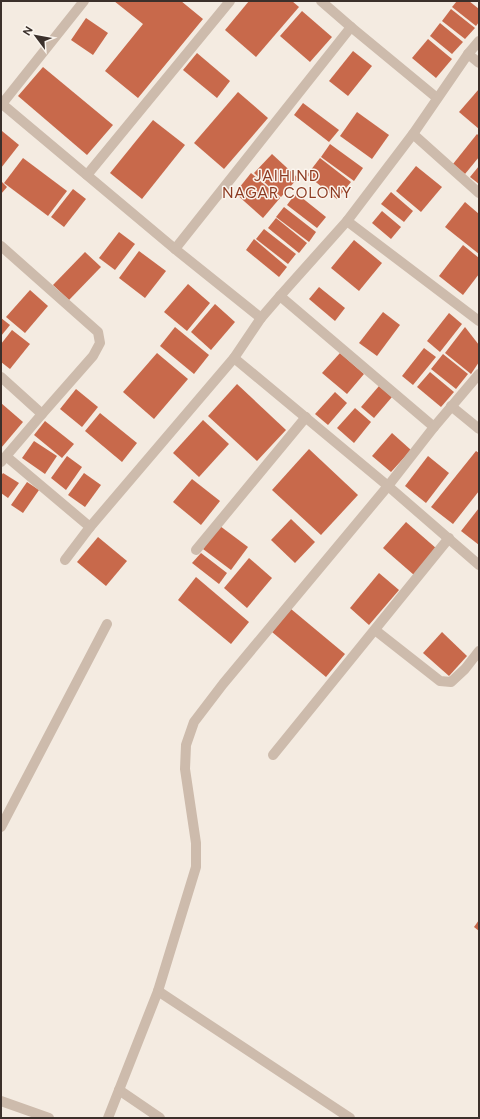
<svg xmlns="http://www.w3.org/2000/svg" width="480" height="1119" font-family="Figtree,sans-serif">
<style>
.building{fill:#c8694b}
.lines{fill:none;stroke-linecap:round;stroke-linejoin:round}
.street{stroke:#cdbbac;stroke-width:10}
.labels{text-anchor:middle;stroke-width:3;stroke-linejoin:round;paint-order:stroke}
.neighbourhood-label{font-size:15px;letter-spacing:1px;fill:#8c3b22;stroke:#fbf5ee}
</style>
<rect width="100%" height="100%" fill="#f4ebe1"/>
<g class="building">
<path d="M114 1H181L203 19 138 98 105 71 143 24Z"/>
<path d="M249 1H292L299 7 256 57 225 30Z"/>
<path d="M457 1H469L479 9V22L476 26 452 7Z"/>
<path d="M451 9 475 28 465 39 442 21Z"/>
<path d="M302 11 332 37 310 62 280 36Z"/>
<path d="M86 18 108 33 93 55 71 40Z"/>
<path d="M440 23 463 42 452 54 430 36Z"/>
<path d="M428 39 452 59 436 78 412 58Z"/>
<path d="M353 51 372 66 348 96 329 81Z"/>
<path d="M197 53 230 81 217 98 183 70Z"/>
<path d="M43 67 113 125 87 155 18 96Z"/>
<path d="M479 89V129L459 112Z"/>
<path d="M238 92 268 118 224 169 194 143Z"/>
<path d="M303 103 339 130 329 142 294 115Z"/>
<path d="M357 112 389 135 372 159 340 136Z"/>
<path d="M153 120 185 145 142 199 110 173Z"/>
<path d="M2 131 19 145 1 168V132Z"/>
<path d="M477 134 479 136V157L465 174 453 164Z"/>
<path d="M330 144 363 168 354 181 321 157Z"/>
<path d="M272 154 298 178 281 197 254 173Z"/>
<path d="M23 158 67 191 48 216 4 183Z"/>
<path d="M320 158 351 182 337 199 307 175Z"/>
<path d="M416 166 442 187 421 212 396 191Z"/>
<path d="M479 166V184L470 177Z"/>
<path d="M251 173 280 198 263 218 235 193Z"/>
<path d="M1 181 7 187 1 194Z"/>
<path d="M73 189 86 199 64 227 51 217Z"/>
<path d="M391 192 413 211 404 222 381 204Z"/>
<path d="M296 193 326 217 317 228 287 205Z"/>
<path d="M465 202 479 214V254L445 227Z"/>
<path d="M284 207 316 232 309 242 276 217Z"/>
<path d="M382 211 401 227 391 239 372 223Z"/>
<path d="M276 218 307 243 299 253 268 228Z"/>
<path d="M264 229 296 254 288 264 256 239Z"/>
<path d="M119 232 135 244 115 270 99 258Z"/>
<path d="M254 239 287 267 279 277 246 250Z"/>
<path d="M354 240 382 263 359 291 331 268Z"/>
<path d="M463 245 479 258V274L463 295 439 276Z"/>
<path d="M139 251 166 271 145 298 119 278Z"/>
<path d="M85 252 101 267 69 300 53 285Z"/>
<path d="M188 284 210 303 187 331 164 312Z"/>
<path d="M319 287 345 308 335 321 309 299Z"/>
<path d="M30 290 48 306 25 333 6 317Z"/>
<path d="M215 304 235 322 211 350 191 332Z"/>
<path d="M383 312 400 325 377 356 359 343Z"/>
<path d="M449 313 462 324 440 352 427 341Z"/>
<path d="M1 318 10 325 1 336Z"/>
<path d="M175 327 209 355 194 374 160 346Z"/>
<path d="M465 327 479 345V362L471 374 445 353Z"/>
<path d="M12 330 30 344 10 369 1 362V344Z"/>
<path d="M424 348 436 357 413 385 402 376Z"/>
<path d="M157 353 188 379 154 419 123 392Z"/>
<path d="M340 353 364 374 347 394 322 373Z"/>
<path d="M443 354 468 374 456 389 431 369Z"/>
<path d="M430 372 454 392 441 407 417 387Z"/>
<path d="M237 384 286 430 257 461 208 416Z"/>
<path d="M379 386 392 397 374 418 361 407Z"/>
<path d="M76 389 98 407 82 427 60 409Z"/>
<path d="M335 392 347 403 328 425 315 414Z"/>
<path d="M1 403 23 422 1 448Z"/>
<path d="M355 408 371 422 354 443 337 428Z"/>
<path d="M100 413 137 443 122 462 85 431Z"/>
<path d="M203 420 229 444 199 477 173 453Z"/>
<path d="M45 421 74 444 62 458 34 435Z"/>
<path d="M392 433 411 450 391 472 372 456Z"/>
<path d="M34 441 57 456 45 474 22 458Z"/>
<path d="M309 449 358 495 321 535 272 490Z"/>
<path d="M476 451 479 453V491L453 524 431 507Z"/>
<path d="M67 456 82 467 66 490 51 478Z"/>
<path d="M428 456 449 473 426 503 405 486Z"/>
<path d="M3 473 19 483 8 498 1 493V476Z"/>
<path d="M84 473 101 485 85 507 68 495Z"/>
<path d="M192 479 220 501 201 525 173 502Z"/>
<path d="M27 482 39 490 23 513 11 505Z"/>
<path d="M479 508V545L461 531Z"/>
<path d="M291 519 315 542 295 563 271 540Z"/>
<path d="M406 522 437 549 414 575 383 548Z"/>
<path d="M220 526 248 547 231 570 203 549Z"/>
<path d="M98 537 127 561 106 586 77 562Z"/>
<path d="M201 553 227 573 219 584 192 563Z"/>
<path d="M249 558 272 578 247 608 224 588Z"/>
<path d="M379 573 399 590 369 625 350 608Z"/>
<path d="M196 577 249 622 231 644 178 600Z"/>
<path d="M291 609 345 654 326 677 272 632Z"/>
<path d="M442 632 467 656 449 676 423 653Z"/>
<path d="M479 920V931L474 927Z"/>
</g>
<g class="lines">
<g class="street">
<path d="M321 1 351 27 437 98"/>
<path d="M468 54 479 63"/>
<path d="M1 103 175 249 261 318"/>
<path d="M2 104 84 1"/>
<path d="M413 134 479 193"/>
<path d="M87 175 230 1"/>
<path d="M347 221 479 321"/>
<path d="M1 246 98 332 100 343 93 356 42 414 1 462"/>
<path d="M175 249 351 27"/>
<path d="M280 296 434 427"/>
<path d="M234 358 388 486 479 565"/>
<path d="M1 377 42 414"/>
<path d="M451 406 479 429"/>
<path d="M7 457 90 527"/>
<path d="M196 550 306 417"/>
<path d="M65 560 90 527 234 358 261 318 280 296 347 221 413 134 468 54 479 41"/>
<path d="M375 630 440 681 451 682 465 669 479 651"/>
<path d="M273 755 449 538"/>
<path d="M1 827 107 624"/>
<path d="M158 991 350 1118"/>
<path d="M119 1090 160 1118"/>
<path d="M1 1101 49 1118"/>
<path d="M108 1118 158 991 196 867V843L185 769 186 745 194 722 223 684 388 486 434 427 479 374"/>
</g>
</g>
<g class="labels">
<g class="neighbourhood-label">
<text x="287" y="181">JAIHIND<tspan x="287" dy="17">NAGAR COLONY</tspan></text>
</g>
</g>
<rect width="480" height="1119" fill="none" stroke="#3b302b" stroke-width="4"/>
<g transform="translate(36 36) rotate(302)" stroke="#fbf5ee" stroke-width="3" paint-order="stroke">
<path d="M0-3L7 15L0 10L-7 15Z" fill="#3b302b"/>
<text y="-6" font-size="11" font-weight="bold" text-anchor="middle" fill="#3b302b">N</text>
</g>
</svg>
